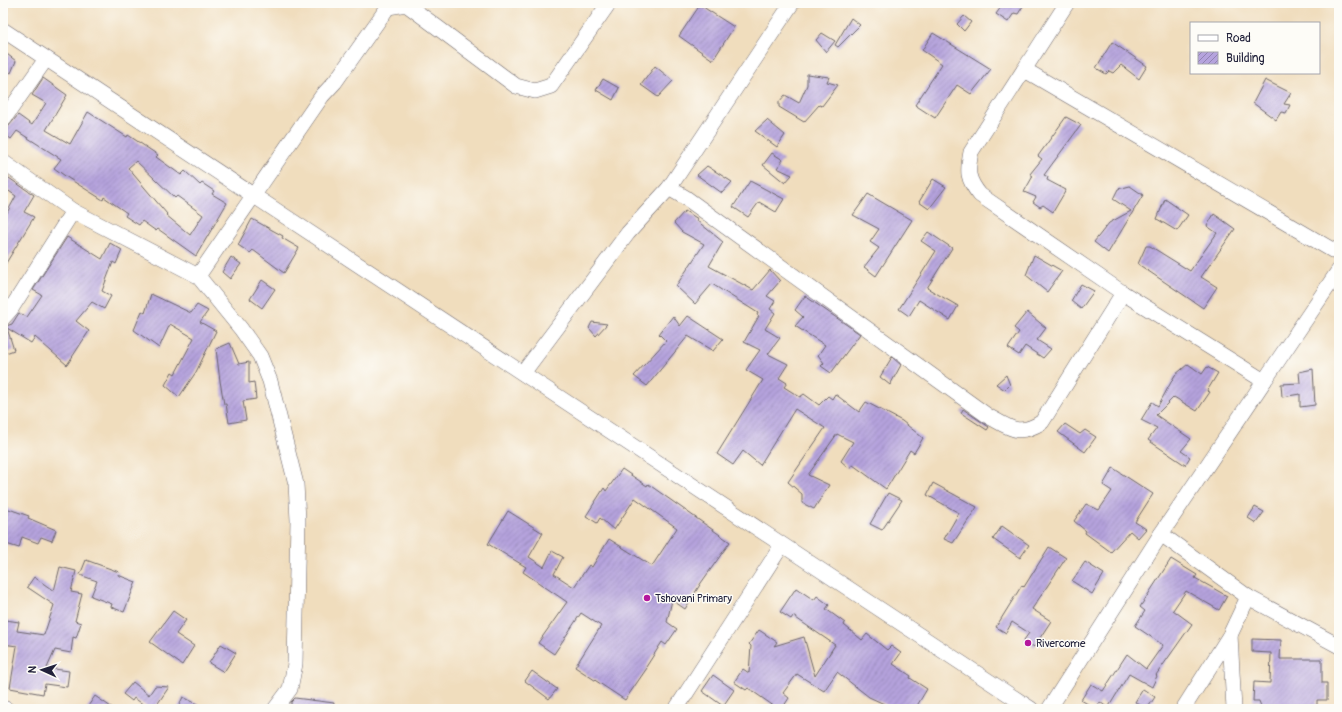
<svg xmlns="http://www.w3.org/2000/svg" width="1342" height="712" font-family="Pangolin,sans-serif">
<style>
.building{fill:url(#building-hatch);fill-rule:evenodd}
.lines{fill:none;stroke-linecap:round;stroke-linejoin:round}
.minor-casing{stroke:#6a6368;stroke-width:16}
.minor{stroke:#fff;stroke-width:15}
.poi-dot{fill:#b5179e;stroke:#fdfcf7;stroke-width:1.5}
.labels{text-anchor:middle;stroke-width:3;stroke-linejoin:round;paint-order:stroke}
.poi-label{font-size:11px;fill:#22223b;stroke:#fdfcf7;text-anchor:start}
</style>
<defs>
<pattern id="building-hatch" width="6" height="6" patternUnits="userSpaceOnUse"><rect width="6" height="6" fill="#b5a3dd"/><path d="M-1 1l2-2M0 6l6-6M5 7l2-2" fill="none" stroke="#9384b4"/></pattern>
</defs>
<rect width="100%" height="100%" fill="#fdfcf7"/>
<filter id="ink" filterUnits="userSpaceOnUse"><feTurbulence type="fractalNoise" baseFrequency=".025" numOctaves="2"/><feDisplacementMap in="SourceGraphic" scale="8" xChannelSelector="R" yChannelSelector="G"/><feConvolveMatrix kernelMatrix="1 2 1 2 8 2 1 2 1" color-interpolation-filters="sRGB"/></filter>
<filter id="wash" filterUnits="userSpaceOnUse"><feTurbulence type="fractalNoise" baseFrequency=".012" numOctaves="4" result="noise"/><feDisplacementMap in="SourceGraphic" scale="16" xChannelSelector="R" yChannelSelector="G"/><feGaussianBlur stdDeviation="0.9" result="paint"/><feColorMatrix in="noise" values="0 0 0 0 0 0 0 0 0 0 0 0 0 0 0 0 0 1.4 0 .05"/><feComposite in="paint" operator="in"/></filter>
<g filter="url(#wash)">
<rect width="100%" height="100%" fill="#f0ddbd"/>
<g id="blocks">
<g class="building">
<path d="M1004 3H1025L1018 14 1014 13 1008 22 996 14Z"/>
<path d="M700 5 734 27 713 60 679 36Z"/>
<path d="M964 16 971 22 964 31 957 24Z"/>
<path d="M851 18 860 25 838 47 835 45Z"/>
<path d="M822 33 835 41 826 52 816 40Z"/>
<path d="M933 33 991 69 971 94 957 85 935 118 915 105 942 64 922 50Z"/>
<path d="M1112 42 1147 66 1139 79 1121 65 1113 73 1109 71 1106 74 1096 68Z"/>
<path d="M3 51 16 61 11 73 3 68Z"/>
<path d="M655 66 673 81 658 97 641 85Z"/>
<path d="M807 74 829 77 827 82 838 85 822 106 819 105 804 122 779 107V102L785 95 799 103 807 85Z"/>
<path d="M43 78 67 95 46 130 70 144 88 112 127 137 128 135 158 155 156 157 181 175 185 171 200 185 202 183 214 191 212 194 227 203 196 256 158 229 156 231 142 221 139 225 125 216 127 213 104 197 103 200 68 178 54 168 61 159 17 131 11 139 3 133 18 115 32 125 46 103 32 95ZM136 161 175 198 177 196 203 215 190 235 166 215 167 214 128 168Z"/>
<path d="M603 79 619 88 613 100 596 90Z"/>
<path d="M1265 80 1291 93 1284 104 1290 105 1286 113 1281 112 1276 120 1253 103Z"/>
<path d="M1066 117 1081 125 1044 175 1048 177 1047 180 1066 190 1053 212 1043 205 1040 207 1033 202 1036 197 1024 192 1033 176 1030 174 1042 159 1038 156Z"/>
<path d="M767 120 785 135 777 147 755 131Z"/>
<path d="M772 153 783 160 777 168 792 175 785 183 763 165Z"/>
<path d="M707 166 732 182 722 193 697 175Z"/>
<path d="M3 174 34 195 24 212 34 217 3 268V220L16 196 3 187Z"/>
<path d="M933 179 946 187 929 209 919 202Z"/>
<path d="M750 181 784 199 776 212 759 202 748 217 733 207Z"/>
<path d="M1130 186 1143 195 1108 253 1094 242 1109 223 1131 211 1113 199 1118 189Z"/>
<path d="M868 194 912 220 876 276 864 267 879 248 870 242 879 229 853 215Z"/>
<path d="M1165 199 1188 215 1177 231 1157 219Z"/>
<path d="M685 211 698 219 696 220 723 242 709 266 753 290 770 270 780 281 767 296 775 301 770 309 775 313 765 329 780 338 768 354 788 364 779 378 787 383 784 387 800 397 804 394 819 405 828 396 832 399 835 394 859 412 866 402 902 421 923 438 914 453 910 450 886 489 853 465 849 468 841 461 853 442 837 434 808 475 829 485 814 509 802 503V494L788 482 825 428 795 409 760 465 743 451 733 465 717 454 763 380 746 370 760 350 744 342 759 316 757 315 758 313 712 284 695 304 676 286 704 244 682 232 674 223Z"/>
<path d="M1214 214 1235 229 1201 277 1217 287 1203 308 1138 264 1146 246H1150L1190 271 1217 233 1207 226Z"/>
<path d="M252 219 283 236 282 238 299 248 284 273 253 250 250 253 238 245Z"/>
<path d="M928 232 952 248 927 288 958 306 950 320 919 300 909 316 899 309 936 251 921 241Z"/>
<path d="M67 237 102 259 110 243 122 250 116 264 113 262 102 291 111 296 104 309 92 302 76 321 89 331 67 365 35 337 31 343 7 328 14 350 3 354V327L12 324 19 313 27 317 42 295 33 290Z"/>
<path d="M1034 255 1062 271 1047 292 1026 275Z"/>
<path d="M231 257 241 264 230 279 222 272Z"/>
<path d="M262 280 275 289 262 308 250 299Z"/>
<path d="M1081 284 1094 291 1081 309 1071 301Z"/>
<path d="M151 294 191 313 197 305 208 311 200 322 216 331 196 372 179 397 165 385 172 372 175 374 194 338 170 324 159 348 134 330 142 311 145 313Z"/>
<path d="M805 296 860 334 831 373 821 366 824 363 818 355 825 345 795 326 803 317 795 310Z"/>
<path d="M1027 312 1046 328 1037 340 1051 349 1043 358 1025 346 1019 355 1008 348 1019 332 1014 328Z"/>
<path d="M673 316 680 326 688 316 723 339 713 351 688 336 647 386 634 376 666 341 659 334Z"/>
<path d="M592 322 607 324 596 336 589 328Z"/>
<path d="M230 343 239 364 249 362V383L254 382 256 399 243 401 246 420 229 423 226 404H224L220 381 216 349Z"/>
<path d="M892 357 901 365 890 385 880 377Z"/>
<path d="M1188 364 1202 374 1207 367 1218 373 1207 391 1210 392 1197 411 1174 397 1156 415 1191 439 1181 451 1190 457 1185 465 1148 440 1157 428 1141 420 1152 402 1158 406 1175 375Z"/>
<path d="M1313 369 1315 405 1300 407V394L1282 397 1281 384 1300 383 1299 372Z"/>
<path d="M1006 375 1010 385 1005 390 996 384Z"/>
<path d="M963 409 989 427 987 430 961 413Z"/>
<path d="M1065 424 1080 434 1085 430 1096 437 1085 452 1058 432Z"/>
<path d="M1113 468 1153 494 1135 522 1146 529 1138 538 1130 531 1111 552 1085 533 1086 531 1074 521 1086 504 1099 510 1112 491 1103 485Z"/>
<path d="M622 469 647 486 648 484 730 542 701 583 685 609 672 600 667 622 677 629 666 645 662 642 646 667 647 668 625 700 575 667 601 626 581 613 554 654 538 643 567 602 523 572 526 567 488 544 508 511 543 533 529 557 544 567 552 551 563 557 554 574 574 587 589 565 592 567 609 539 652 566 677 528 635 498 614 530 600 518 597 523 586 516 604 488 606 491Z"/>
<path d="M933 483 977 507 953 543 944 539 959 513 927 495Z"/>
<path d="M888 493 902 500 882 530 870 524Z"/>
<path d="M3 507 29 516 28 518 56 530 52 541 41 537 38 543 22 537 19 548 3 543Z"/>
<path d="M1255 507 1264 512 1256 523 1248 518Z"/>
<path d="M1002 526 1029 545 1020 558 993 539Z"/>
<path d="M1049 547 1066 558 1032 609 1051 621 1034 647 1024 640 1029 633 1012 622 1006 633 996 627 1022 585 1024 587Z"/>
<path d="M1171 559 1197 575 1195 578 1227 596 1219 610 1186 591 1173 610 1192 624 1156 675 1157 676 1152 687 1129 674 1108 708 1100 702 1096 709 1081 700 1091 684 1103 691 1127 654 1146 669 1163 645 1135 626 1145 611 1140 607Z"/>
<path d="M86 560 119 572 118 575 136 582 124 612 111 607 112 604 91 596 97 581 80 575Z"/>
<path d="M1085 562 1104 574 1092 594 1072 581Z"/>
<path d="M60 567 76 571 71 592 82 594 75 621 81 623 76 638 73 637 71 653 55 650 47 668 69 671 67 687 45 684 43 694 10 688 17 646 3 644 6 620 19 622 17 631 44 635 54 605 27 587 34 577 54 591Z"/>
<path d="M796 588 814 600 817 596 829 605 826 609 845 623 844 625 862 640 867 634 887 650 891 646 901 653 893 664 911 676 910 678 927 689 915 709H895L869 697 837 672 824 691 797 674 783 693 789 698 782 709H778L748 688 746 690 734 682 743 669 749 673 751 646 749 644 759 630 777 642 774 646 804 637 815 676 835 645 793 616 791 619 780 612Z"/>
<path d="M173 611 186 620 176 634 194 646 182 665 150 642Z"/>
<path d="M1252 639 1281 640 1280 659H1322V683H1327V700H1317V709H1262L1259 701H1253L1254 682 1270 683 1271 653 1252 652Z"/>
<path d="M221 644 236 653 224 672 209 663Z"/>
<path d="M532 671 557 689 549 699 525 681Z"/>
<path d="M713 675 734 690 723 706 702 691Z"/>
<path d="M133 682 149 695 155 686 169 687 154 709H150L134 698 132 701 123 694Z"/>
<path d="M1143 689 1155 697 1147 709 1135 702Z"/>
<path d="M95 696 114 709H86Z"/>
<path d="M183 697 207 709H177Z"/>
<path d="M295 698 334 703 333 709H291V702Z"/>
</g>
</g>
</g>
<g filter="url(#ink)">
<use href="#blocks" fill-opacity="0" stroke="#6a6368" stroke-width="1"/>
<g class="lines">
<defs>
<g id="minor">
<path d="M792 3 669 188 686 198 988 416C1010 428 1018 437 1042 422L1123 293"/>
<path d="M1067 3 971 152C967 172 967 179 980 195L1123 293 1264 381"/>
<path d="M3 30 1031 709"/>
<path d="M1025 70 1339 254"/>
<path d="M3 120 46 59"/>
<path d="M3 162 73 211 198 276 241 329 260 356 270 381 296 484 298 520 295 664 290 689 275 709"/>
<path d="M198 276 322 96 335 82 388 7 406 4 516 86 535 91 551 86 609 3"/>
<path d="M3 318 11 309 73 211"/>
<path d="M523 373 628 233 669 188"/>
<path d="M1161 534 1248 597 1339 646"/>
<path d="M1230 635 1234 709"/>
<path d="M3 708 6 709"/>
<path d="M676 709 782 545"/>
<path d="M1049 709 1161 534 1339 270"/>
<path d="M1183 709 1230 635 1248 597"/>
</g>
</defs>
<use href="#minor" class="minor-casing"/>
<use href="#minor" class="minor"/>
</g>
</g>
<g class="poi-dot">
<circle cx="647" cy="598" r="4"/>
<circle cx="1028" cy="643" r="4"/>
</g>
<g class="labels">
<g class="poi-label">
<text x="655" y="602">Tshovani Primary</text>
<text x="1036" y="647">Rivercome</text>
</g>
</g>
<rect width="1342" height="712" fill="none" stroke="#fdfcf7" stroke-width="16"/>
<rect x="1190" y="22" width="130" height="52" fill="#fdfcf7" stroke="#a5a5ac"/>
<rect x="1198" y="35" width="20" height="6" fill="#ffffff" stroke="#a5a5ac"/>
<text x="1226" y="42" font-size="12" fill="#22223b">Road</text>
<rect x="1198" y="52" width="20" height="12" fill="url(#building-hatch)" stroke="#a5a5ac"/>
<text x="1226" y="62" font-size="12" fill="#22223b">Building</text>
<g transform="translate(42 670) rotate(273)" stroke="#fdfcf7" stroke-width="3" paint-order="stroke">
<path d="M0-3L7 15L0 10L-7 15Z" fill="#22223b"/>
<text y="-6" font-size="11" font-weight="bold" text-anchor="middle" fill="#22223b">N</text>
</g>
</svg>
